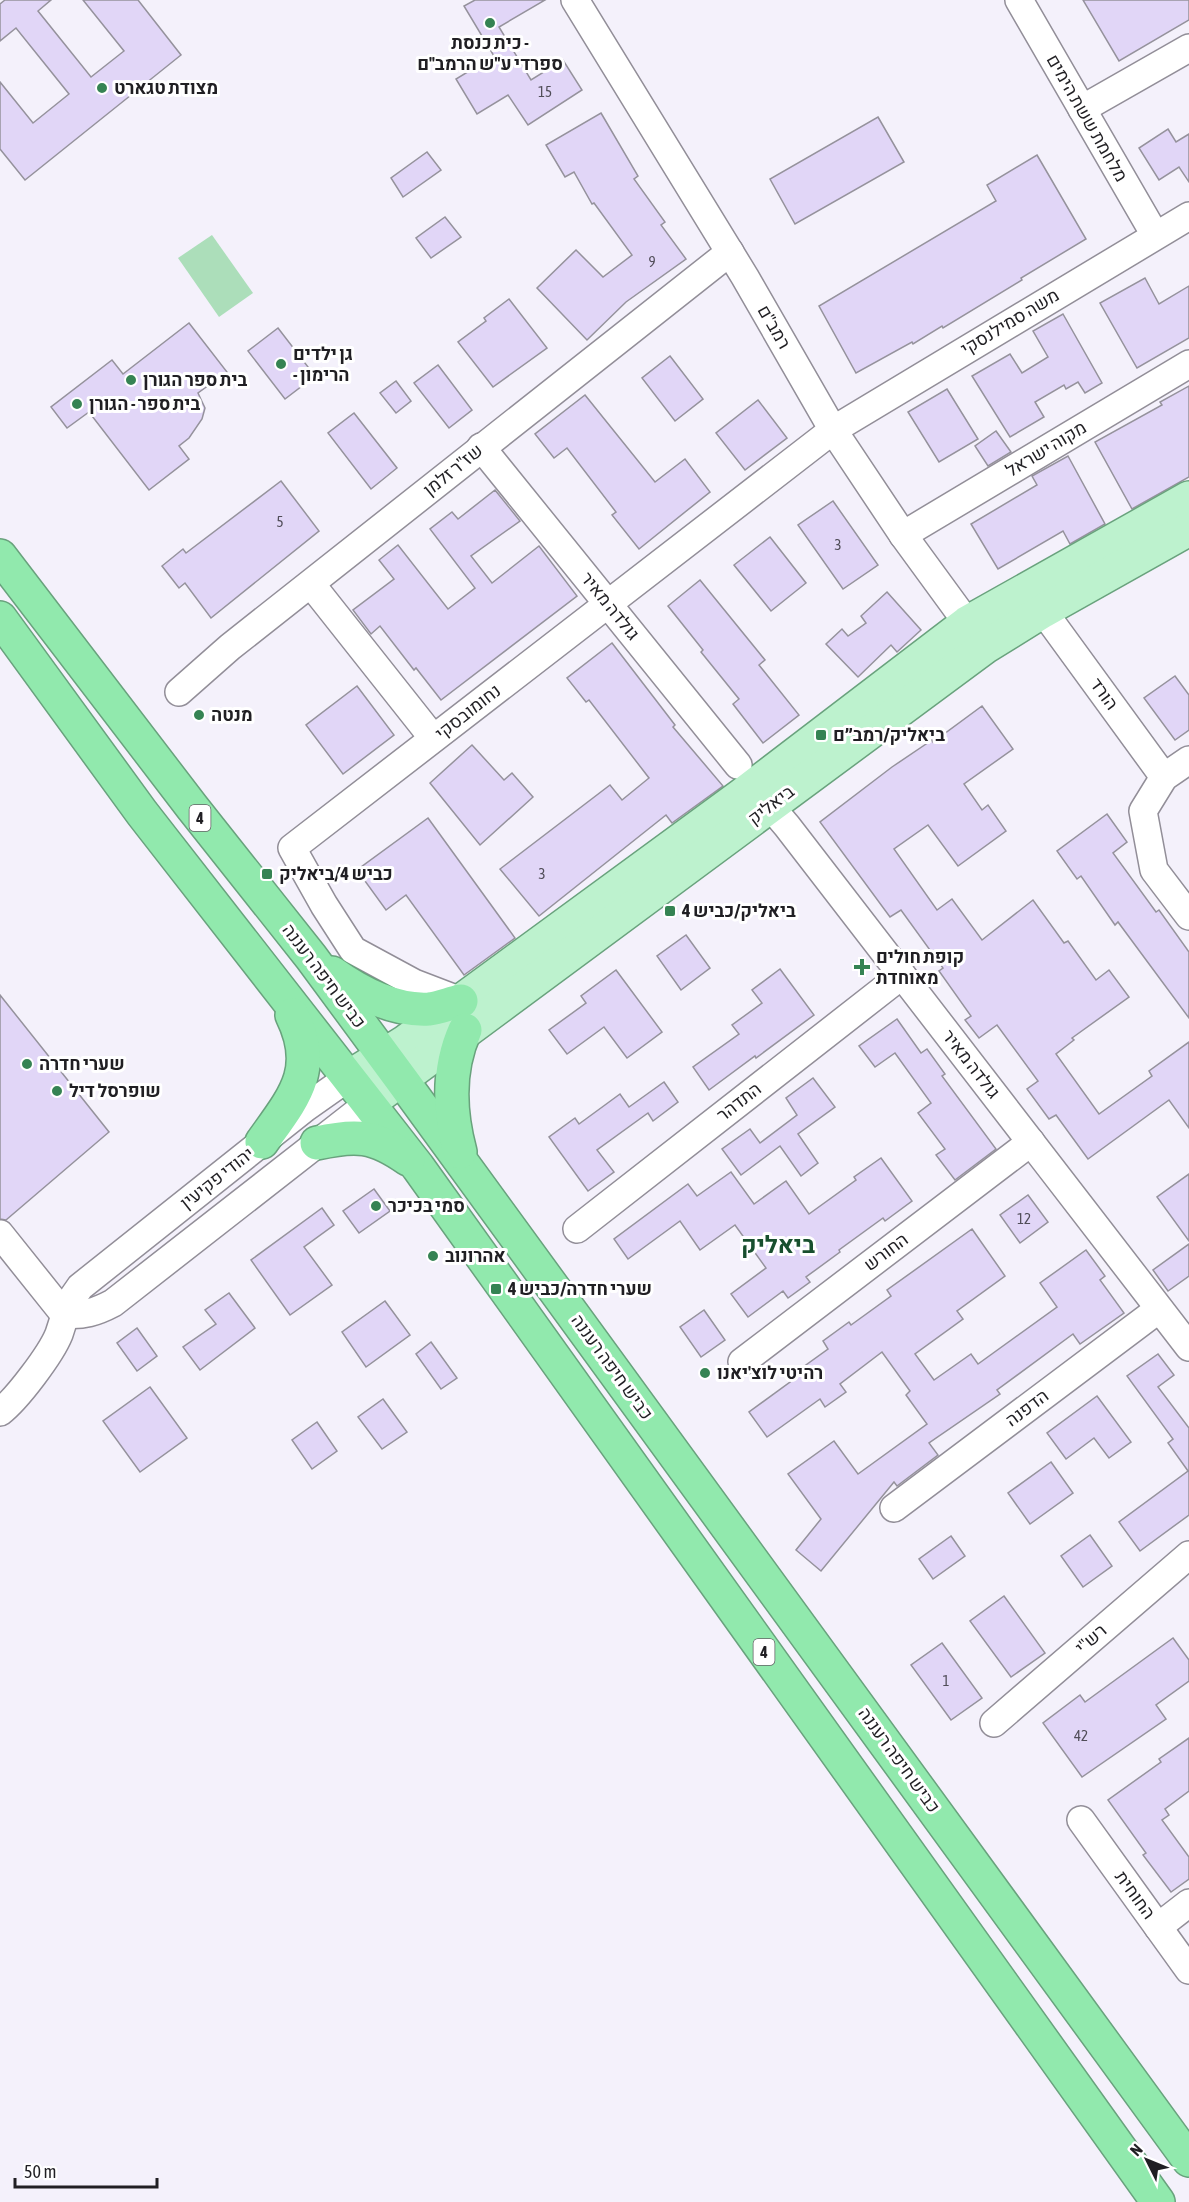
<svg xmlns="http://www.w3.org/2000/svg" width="1189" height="2202" font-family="'Asap Condensed',Heebo,sans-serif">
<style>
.green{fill:#acdeba}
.building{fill:#e1d6f7;stroke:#95929c;stroke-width:1.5}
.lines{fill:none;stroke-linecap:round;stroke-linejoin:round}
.minor-casing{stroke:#928e98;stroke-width:30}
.major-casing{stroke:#69a27d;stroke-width:36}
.highway-casing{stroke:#69a27d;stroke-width:36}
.minor{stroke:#fff;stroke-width:27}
.major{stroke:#bdf2ce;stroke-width:33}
.highway{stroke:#91e9ad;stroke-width:33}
.poi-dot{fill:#358353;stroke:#fff;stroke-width:2}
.labels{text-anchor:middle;stroke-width:6;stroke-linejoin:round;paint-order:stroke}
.number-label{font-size:15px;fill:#504d58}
.shield{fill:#fff;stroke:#636265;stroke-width:1.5}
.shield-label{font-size:16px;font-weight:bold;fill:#201f23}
.poi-label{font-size:18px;font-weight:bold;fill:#201f23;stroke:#fff;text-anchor:start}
.street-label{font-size:18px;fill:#201f23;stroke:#fff}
.district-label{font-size:24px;font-weight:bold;fill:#184f2e;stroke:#fff}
</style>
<rect width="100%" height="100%" fill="#f4f1fb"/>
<path class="green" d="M212 235 253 293 219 317 178 258Z"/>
<g class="building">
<path d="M5 0H51L38 11 91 77 124 51 83 0H138L181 55 25 180 0 149V82L33 123 69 94 16 28 0 41V4Z"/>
<path d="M475 0H545L499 27 531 80 563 60 582 90 528 125 508 95 477 114 456 79 494 56 464 6Z"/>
<path d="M1083 0H1189V20L1119 61Z"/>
<path d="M601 113 638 176 634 179 665 222 661 225 686 259 626 302 587 340 537 288 576 250 603 277 632 255 594 203 592 204 574 172 565 177 546 145Z"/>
<path d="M878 117 904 162 795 224 770 179Z"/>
<path d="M1168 129 1176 142 1189 134V182L1179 167 1159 180 1139 148Z"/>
<path d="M427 152 441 170 403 197 391 178Z"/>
<path d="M1037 155 1086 239 1021 278 1022 280 943 328 942 326 913 344 912 342 856 373 819 306 996 201 987 185Z"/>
<path d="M445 217 461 237 431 258 416 238Z"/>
<path d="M1145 278 1159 304 1189 286V338L1137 368 1100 303Z"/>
<path d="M509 299 547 348 493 387 458 342 486 321 484 318Z"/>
<path d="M1063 314 1102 383 1085 393 1078 382 1066 389 1064 385 1035 402 1044 417 1010 437 972 376 1010 354 1022 373 1048 357 1033 331Z"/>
<path d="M189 323 227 372 198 393 205 408 202 419 189 438 179 446 189 459 149 490 89 412 67 428 51 407 112 360 123 374Z"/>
<path d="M278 328 315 376 285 399 248 351Z"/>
<path d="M670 356 703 399 675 421 642 378Z"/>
<path d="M438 365 472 410 449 428 414 383Z"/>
<path d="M396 381 411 401 396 413 380 393Z"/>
<path d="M1189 386V477L1132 509 1095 442 1162 405 1160 402Z"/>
<path d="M947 389 978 439 939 462 908 412Z"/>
<path d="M585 395 655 482 685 459 710 492 639 549 612 515 616 512 567 448 554 458 535 434Z"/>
<path d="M758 400 787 438 745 470 716 433Z"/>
<path d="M354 413 397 468 371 489 328 433Z"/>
<path d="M996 431 1011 452 988 466 975 446Z"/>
<path d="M1068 456 1105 524 1070 544 1063 531 998 569 971 524 1037 485 1032 476Z"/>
<path d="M281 481 319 531 211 618 185 583 179 588 162 566 183 549 186 553Z"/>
<path d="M495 490 520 521 471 556 492 583 539 546 577 596 441 700 416 668 414 670 380 626 371 634 353 610 394 579 379 560 398 545 448 609 475 588 430 529 452 512 458 519Z"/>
<path d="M833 501 878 565 843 589 798 525Z"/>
<path d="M770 537 806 583 771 611 734 565Z"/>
<path d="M700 580 765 660 759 665 799 715 763 743 733 704 739 699 701 652 703 650 668 606Z"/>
<path d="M887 592 921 630 897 652 891 645 858 677 826 644 842 629 848 636 866 623 861 616Z"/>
<path d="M612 643 675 725 673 727 723 786 672 823 666 815 539 916 500 869 610 785 622 800 649 778 589 700 586 702 567 678Z"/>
<path d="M1175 676 1189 695V730L1175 740 1144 698Z"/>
<path d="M357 686 394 735 343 774 306 725Z"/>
<path d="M982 706 1013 749 964 784 982 810 988 805 1006 831 958 866 928 825 894 849 937 910 952 899 982 940 1033 900 1064 943 1068 941 1096 980 1109 970 1129 997 1072 1038 1074 1040 1056 1054 1099 1114 1152 1076 1149 1071 1189 1042V1128L1169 1100 1088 1159 1056 1115 1049 1119 1027 1089 1038 1081 997 1025 979 1038 965 1020 971 1016 939 971 943 968 901 910 890 917 820 822 892 767 932 740 933 742Z"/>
<path d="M472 745 504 780 512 773 533 797 480 845 430 783Z"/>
<path d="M1107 814 1127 842 1113 853 1156 912 1159 910 1189 952V1018L1118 922 1115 925 1081 876 1077 879 1057 851Z"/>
<path d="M428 818 515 938 464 975 406 895 386 910 357 870Z"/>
<path d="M686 935 710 968 681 990 657 956Z"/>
<path d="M780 969 814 1015 756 1058 755 1056 709 1090 693 1067 739 1034 732 1025 762 1003 752 990Z"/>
<path d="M616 970 662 1032 627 1058 604 1027 567 1054 549 1030 586 1003 581 996Z"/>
<path d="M0 995 109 1132 6 1220 0 1219Z"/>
<path d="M897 1019 921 1053 927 1049 945 1074 942 1076 996 1149 955 1180 936 1155 945 1149 918 1113 931 1103 895 1053 875 1067 859 1046Z"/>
<path d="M813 1078 835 1107 798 1134 818 1163 801 1176 780 1146 741 1175 722 1149 750 1129 760 1143 797 1115 786 1098Z"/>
<path d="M664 1082 678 1102 653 1121 648 1113 597 1150 614 1172 588 1191 549 1137 575 1118 579 1124 620 1094 629 1107Z"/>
<path d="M881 1158 912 1201 885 1221 883 1218 839 1250 840 1252 806 1277 810 1282 788 1298 783 1291 748 1317 731 1294 766 1268 735 1225 700 1250 680 1221 628 1259 614 1239 688 1184 697 1196 731 1172 754 1204 786 1181 809 1214 856 1180 854 1177Z"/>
<path d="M1189 1174V1241L1157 1197Z"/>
<path d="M374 1189 390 1211 359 1233 343 1211Z"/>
<path d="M1028 1195 1048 1222 1020 1243 1000 1215Z"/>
<path d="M322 1208 334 1225 304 1247 332 1285 290 1315 251 1260Z"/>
<path d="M972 1229 1005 1276 957 1311 963 1319 915 1354 934 1380 971 1354 978 1364 1057 1307 1040 1283 1086 1250 1105 1276 1100 1280 1124 1313 1080 1344 1073 1334 997 1390 1000 1394 929 1443 938 1455 897 1486 894 1482 821 1571 796 1550 821 1519 788 1474 834 1441 858 1474 927 1424 906 1395 910 1391 882 1352 840 1384 846 1392 825 1407 820 1399 767 1437 749 1412 801 1374 799 1370 828 1349 823 1341 849 1322 851 1325 891 1296 887 1290Z"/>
<path d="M1189 1244V1276L1168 1291 1153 1270Z"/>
<path d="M229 1293 255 1328 200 1370 183 1347 216 1324 205 1310Z"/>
<path d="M385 1301 410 1335 366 1367 342 1332Z"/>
<path d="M704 1310 725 1340 701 1357 680 1327Z"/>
<path d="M137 1328 157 1356 137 1371 117 1343Z"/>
<path d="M431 1342 457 1378 441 1389 416 1354Z"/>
<path d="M1158 1354 1174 1375 1158 1387 1189 1428V1515L1140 1551 1119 1522 1188 1471 1168 1443 1173 1439 1127 1376Z"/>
<path d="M150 1387 187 1438 140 1472 103 1421Z"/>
<path d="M1097 1396 1131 1442 1109 1458 1094 1438 1066 1459 1047 1433Z"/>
<path d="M383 1399 407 1432 382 1449 358 1417Z"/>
<path d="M317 1422 337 1451 312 1469 292 1440Z"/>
<path d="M1051 1462 1073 1493 1030 1524 1008 1493Z"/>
<path d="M1090 1535 1112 1566 1083 1587 1061 1556Z"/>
<path d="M951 1536 965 1556 933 1579 919 1559Z"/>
<path d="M1004 1596 1045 1653 1011 1677 970 1621Z"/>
<path d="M1173 1638 1189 1660V1681L1156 1705 1166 1719 1082 1777 1043 1723 1080 1695 1085 1702Z"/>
<path d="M942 1643 982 1698 951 1720 911 1665Z"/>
<path d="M1189 1738V1791L1165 1809 1169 1815 1162 1820 1189 1857V1879L1171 1892 1143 1855 1146 1853 1108 1800 1161 1762 1159 1759Z"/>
</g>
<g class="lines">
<defs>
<g id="minor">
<path d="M575 0 745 277 833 430 903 535 979 639"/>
<path d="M1019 0 1155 235"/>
<path d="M1082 109 1189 48"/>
<path d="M481 447 738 765"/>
<path d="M903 535 1189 364"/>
<path d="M311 584 433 738"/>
<path d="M1043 611 1164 777"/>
<path d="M179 692 230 647 730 252"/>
<path d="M1189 760 1164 777 1143 811 1154 870 1189 916"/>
<path d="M752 798 770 806 787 826 1189 1347"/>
<path d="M461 1001 414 983 353 950 324 905 292 848 833 430 1189 216"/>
<path d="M577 1229 902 975"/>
<path d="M0 1234 64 1314"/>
<path d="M64 1314C83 1316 96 1312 113 1303L369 1103"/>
<path d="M742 1362 1031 1142"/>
<path d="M0 1412C17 1399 51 1354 59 1334 65 1316 68 1302 80 1287L305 1108 349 1077"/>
<path d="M894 1508 1159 1309"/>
<path d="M994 1723 1189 1555"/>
<path d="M1081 1820 1189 1970"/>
<path d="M1158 1927 1189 1903"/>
</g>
<g id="major">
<path d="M349 1077 405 1042 742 795 967 623 1189 498"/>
<path d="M369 1103 985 647 1043 611 1189 529"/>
</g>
<g id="highway">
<path d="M0 556 192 807 311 957 401 1079 1189 2160"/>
<path d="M0 618 142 813 418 1167 1158 2202"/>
<path d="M332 973C360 993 393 1011 429 1009 439 1008 451 1003 461 1001"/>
<path d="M262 1142C294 1097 319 1070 292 1015"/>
<path d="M317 1143C356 1134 374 1135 408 1159"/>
<path d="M460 1152C449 1111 447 1070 465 1030"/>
</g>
</defs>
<use href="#minor" class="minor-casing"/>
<use href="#major" class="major-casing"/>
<use href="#highway" class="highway-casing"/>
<use href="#minor" class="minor"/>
<use href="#major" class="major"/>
<use href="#highway" class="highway"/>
</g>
<g class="poi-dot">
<circle cx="490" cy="23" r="6"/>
<circle cx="102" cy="88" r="6"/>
<circle cx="281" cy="364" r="6"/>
<circle cx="131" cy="380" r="6"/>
<circle cx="77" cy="404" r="6"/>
<circle cx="199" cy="715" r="6"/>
<rect x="815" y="729" width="12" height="12" rx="3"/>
<rect x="261" y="868" width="12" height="12" rx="3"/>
<rect x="664" y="905" width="12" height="12" rx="3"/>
<path d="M859 958h6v6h6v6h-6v6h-6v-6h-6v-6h6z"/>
<circle cx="27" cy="1064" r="6"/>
<circle cx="57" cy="1091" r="6"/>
<circle cx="376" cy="1206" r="6"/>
<circle cx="433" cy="1256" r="6"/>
<rect x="490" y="1283" width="12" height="12" rx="3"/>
<circle cx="705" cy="1373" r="6"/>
</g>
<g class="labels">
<g class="number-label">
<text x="545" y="97">15</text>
<text x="652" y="267">9</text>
<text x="280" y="527">5</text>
<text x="838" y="550">3</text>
<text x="542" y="879">3</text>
<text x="1024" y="1224">12</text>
<text x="946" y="1686">1</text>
<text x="1081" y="1741">42</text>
</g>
<g class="shield">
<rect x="189.5" y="805" width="21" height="26" rx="4.5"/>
<rect x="753.5" y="1639" width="21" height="26" rx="4.5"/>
</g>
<g class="shield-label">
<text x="200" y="824">4</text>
<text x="764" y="1658">4</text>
</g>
<g class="poi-label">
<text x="490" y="49" text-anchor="middle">כית כנסת -<tspan x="490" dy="21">ספרדי ע"ש הרמב"ם</tspan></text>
<text x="114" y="94">מצודת טגארט</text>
<text x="293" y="360">גן ילדים<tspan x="293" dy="21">- הרימון</tspan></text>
<text x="143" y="386">בית ספר הגורן</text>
<text x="89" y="410">בית ספר - הגורן</text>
<text x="211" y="721">מנטה</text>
<text x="833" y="741">ביאליק/רמב״ם</text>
<text x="279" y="880">כביש 4/ביאליק</text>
<text x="682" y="917">ביאליק/כביש 4</text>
<text x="876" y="963">קופת חולים<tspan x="876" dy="21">מאוחדת</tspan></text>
<text x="39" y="1070">שערי חדרה</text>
<text x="69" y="1097">שופרסל דיל</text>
<text x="388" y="1212">סמי בכיכר</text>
<text x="445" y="1262">אהרונוב</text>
<text x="508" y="1295">שערי חדרה/כביש 4</text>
<text x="717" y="1379">רהיטי לוצ'יאנו</text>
</g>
<g class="street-label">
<text transform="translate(1087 118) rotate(60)" y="6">מלחמת ששת הימים</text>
<text transform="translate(1010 322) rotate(-31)" y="6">משה סמילנסקי</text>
<text transform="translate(774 327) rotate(60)" y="6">רמב"ם</text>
<text transform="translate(1046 449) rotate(-31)" y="6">מקוה ישראל</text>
<text transform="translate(453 470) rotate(-39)" y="6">שז"ר זלמן</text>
<text transform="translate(610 606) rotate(51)" y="6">גולדה מאיר</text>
<text transform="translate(1104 694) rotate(54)" y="6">הורד</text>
<text transform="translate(468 712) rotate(-38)" y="6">נחומובסקי</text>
<text transform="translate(771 805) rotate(-37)" y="6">ביאליק</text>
<text transform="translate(324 976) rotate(53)" y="6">כביש חיפה רעננה</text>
<text transform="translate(971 1064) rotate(52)" y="6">גולדה מאיר</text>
<text transform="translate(739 1102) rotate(-38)" y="6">התדהר</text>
<text transform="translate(217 1178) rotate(-38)" y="6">יהודי פקיעין</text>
<text transform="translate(886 1252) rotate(-37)" y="6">החורש</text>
<text transform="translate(612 1367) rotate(54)" y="6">כביש חיפה רעננה</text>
<text transform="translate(1027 1408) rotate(-37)" y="6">הדפנה</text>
<text transform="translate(1091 1639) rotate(-41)" y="6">רש"י</text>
<text transform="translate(899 1760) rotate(54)" y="6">כביש חיפה רעננה</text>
<text transform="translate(1135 1895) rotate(54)" y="6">החוחית</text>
</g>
<g class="district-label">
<text x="778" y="1253">ביאליק</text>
</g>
</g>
<g transform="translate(1147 2160) rotate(313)" stroke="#ffffff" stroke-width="4.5" paint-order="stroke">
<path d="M0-4.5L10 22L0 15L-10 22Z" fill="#201f23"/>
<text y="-9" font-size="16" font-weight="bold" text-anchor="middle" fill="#201f23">N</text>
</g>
<path d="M15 2178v9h142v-9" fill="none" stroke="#201f23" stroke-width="3"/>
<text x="24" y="2178" font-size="18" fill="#201f23" stroke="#ffffff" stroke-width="4.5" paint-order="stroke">50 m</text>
</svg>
